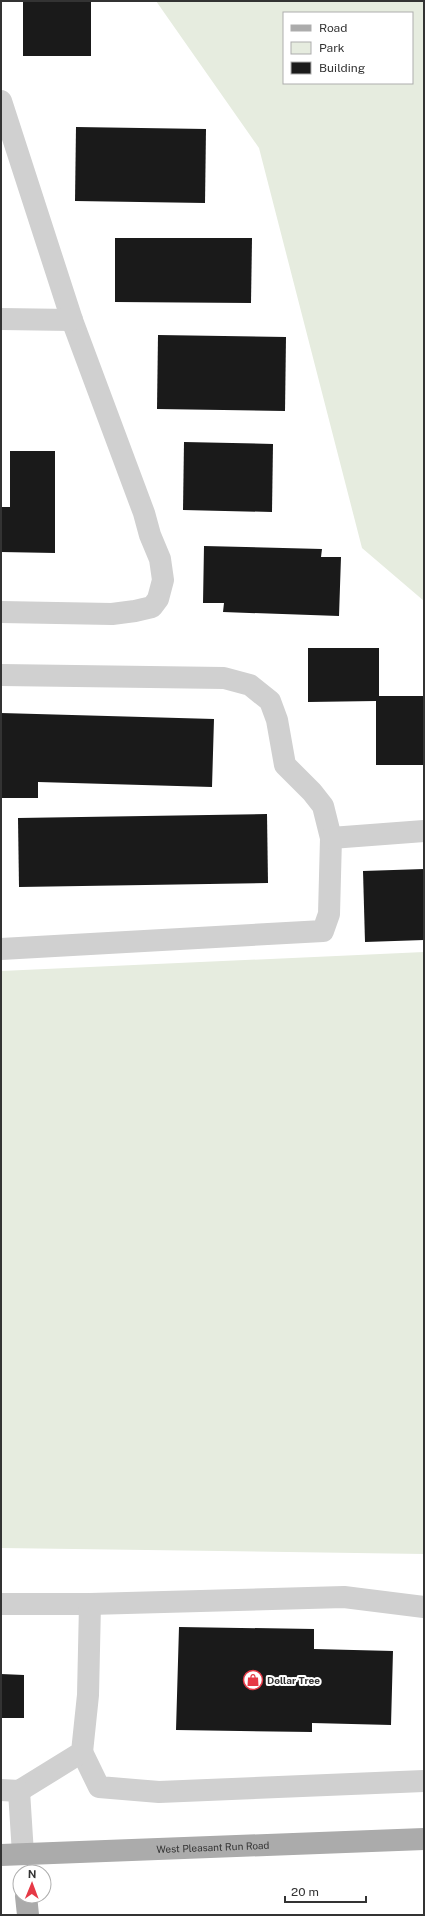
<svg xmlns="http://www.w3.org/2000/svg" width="425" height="1916" font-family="'Public Sans',sans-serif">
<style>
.green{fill:#e6ecdf;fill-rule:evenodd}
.building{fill:#1a1a1a}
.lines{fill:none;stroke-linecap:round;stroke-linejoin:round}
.minor{stroke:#d0d0d0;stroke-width:22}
.major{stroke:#ababab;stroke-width:22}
.labels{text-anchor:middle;stroke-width:4;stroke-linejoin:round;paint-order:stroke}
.poi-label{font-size:10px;font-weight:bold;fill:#333;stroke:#fff;text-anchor:start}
.street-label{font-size:10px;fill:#333;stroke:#fff}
</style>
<rect width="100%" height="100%" fill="#fff"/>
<g class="green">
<path d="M156 1H424V601L362 548 259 148ZM284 13H412V83H284Z"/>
<path d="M424 952V1554L1 1548V971Z"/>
</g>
<g class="building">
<rect x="23" y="1" width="68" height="55"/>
<path d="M76 127 206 129 205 203 75 201Z"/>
<path d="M115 238H252L251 303 115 302Z"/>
<path d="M158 335 286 337 285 411 157 409Z"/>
<path d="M184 442 273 444 272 512 183 510Z"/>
<path d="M10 451H55V553L1 552V507H10Z"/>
<path d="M204 546 322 549 321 557H341L339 616 223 612 224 603H203Z"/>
<path d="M308 648H379V696H424V765H376V701L308 702Z"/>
<path d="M1 713 214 719 212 787 38 782V798H1Z"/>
<path d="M267 814 268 883 19 887 18 818Z"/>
<path d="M424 869V940L365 942 363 871Z"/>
<path d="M179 1627 314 1629V1649L393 1651 391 1725 312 1723V1732L176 1730Z"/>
<path d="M1 1674 24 1675V1718H1Z"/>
</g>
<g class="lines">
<g class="minor">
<path d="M1 101 72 320 144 513 150 535 160 559 163 580 158 599 152 607 135 611 112 614 1 612"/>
<path d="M1 319 72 320"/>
<path d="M1 675 224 678 250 685 270 701 277 720 285 765 312 792 323 806 331 838 329 914 323 931 1 949"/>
<path d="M331 838 424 831"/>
<path d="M1 1604H90L344 1597 424 1607"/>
<path d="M82 1752 99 1787 159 1792 424 1781"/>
<path d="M1 1790 19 1791 82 1752 88 1695 90 1604"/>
<path d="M19 1791 23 1854"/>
</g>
<g class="major">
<path id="s1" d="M1 1855 424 1839"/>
<path d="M26 1896 28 1915"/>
</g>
</g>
<defs>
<symbol id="shop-ring" viewBox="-11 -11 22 22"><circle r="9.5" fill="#fff" stroke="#e63946" stroke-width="1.5"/><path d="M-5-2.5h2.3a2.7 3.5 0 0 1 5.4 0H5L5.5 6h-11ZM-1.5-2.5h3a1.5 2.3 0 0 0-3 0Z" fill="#e63946"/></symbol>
</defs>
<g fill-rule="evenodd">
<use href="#shop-ring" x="242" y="1669" width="22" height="22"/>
</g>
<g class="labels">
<g class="poi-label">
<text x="267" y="1684">Dollar Tree</text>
</g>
<g class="street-label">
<text dy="4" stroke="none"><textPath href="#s1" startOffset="212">West Pleasant Run Road</textPath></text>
</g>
</g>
<rect width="425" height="1916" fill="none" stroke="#333333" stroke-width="4"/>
<rect x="283" y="12" width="130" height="72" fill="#ffffff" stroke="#adadad"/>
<rect x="291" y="25" width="20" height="6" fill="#ababab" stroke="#adadad"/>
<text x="319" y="32" font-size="12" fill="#333333">Road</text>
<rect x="291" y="42" width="20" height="12" fill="#e6ecdf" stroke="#adadad"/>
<text x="319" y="52" font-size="12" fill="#333333">Park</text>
<rect x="291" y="62" width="20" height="12" fill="#1a1a1a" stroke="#adadad"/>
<text x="319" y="72" font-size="12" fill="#333333">Building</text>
<g transform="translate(32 1884) rotate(1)"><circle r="19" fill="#ffffff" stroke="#adadad"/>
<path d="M0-3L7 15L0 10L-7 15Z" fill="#e63946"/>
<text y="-6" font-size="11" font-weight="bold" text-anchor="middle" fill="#333333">N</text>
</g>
<path d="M285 1896v6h81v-6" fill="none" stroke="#333333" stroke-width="2"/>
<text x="291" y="1896" font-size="12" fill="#333333" stroke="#ffffff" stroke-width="3" paint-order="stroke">20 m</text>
</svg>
